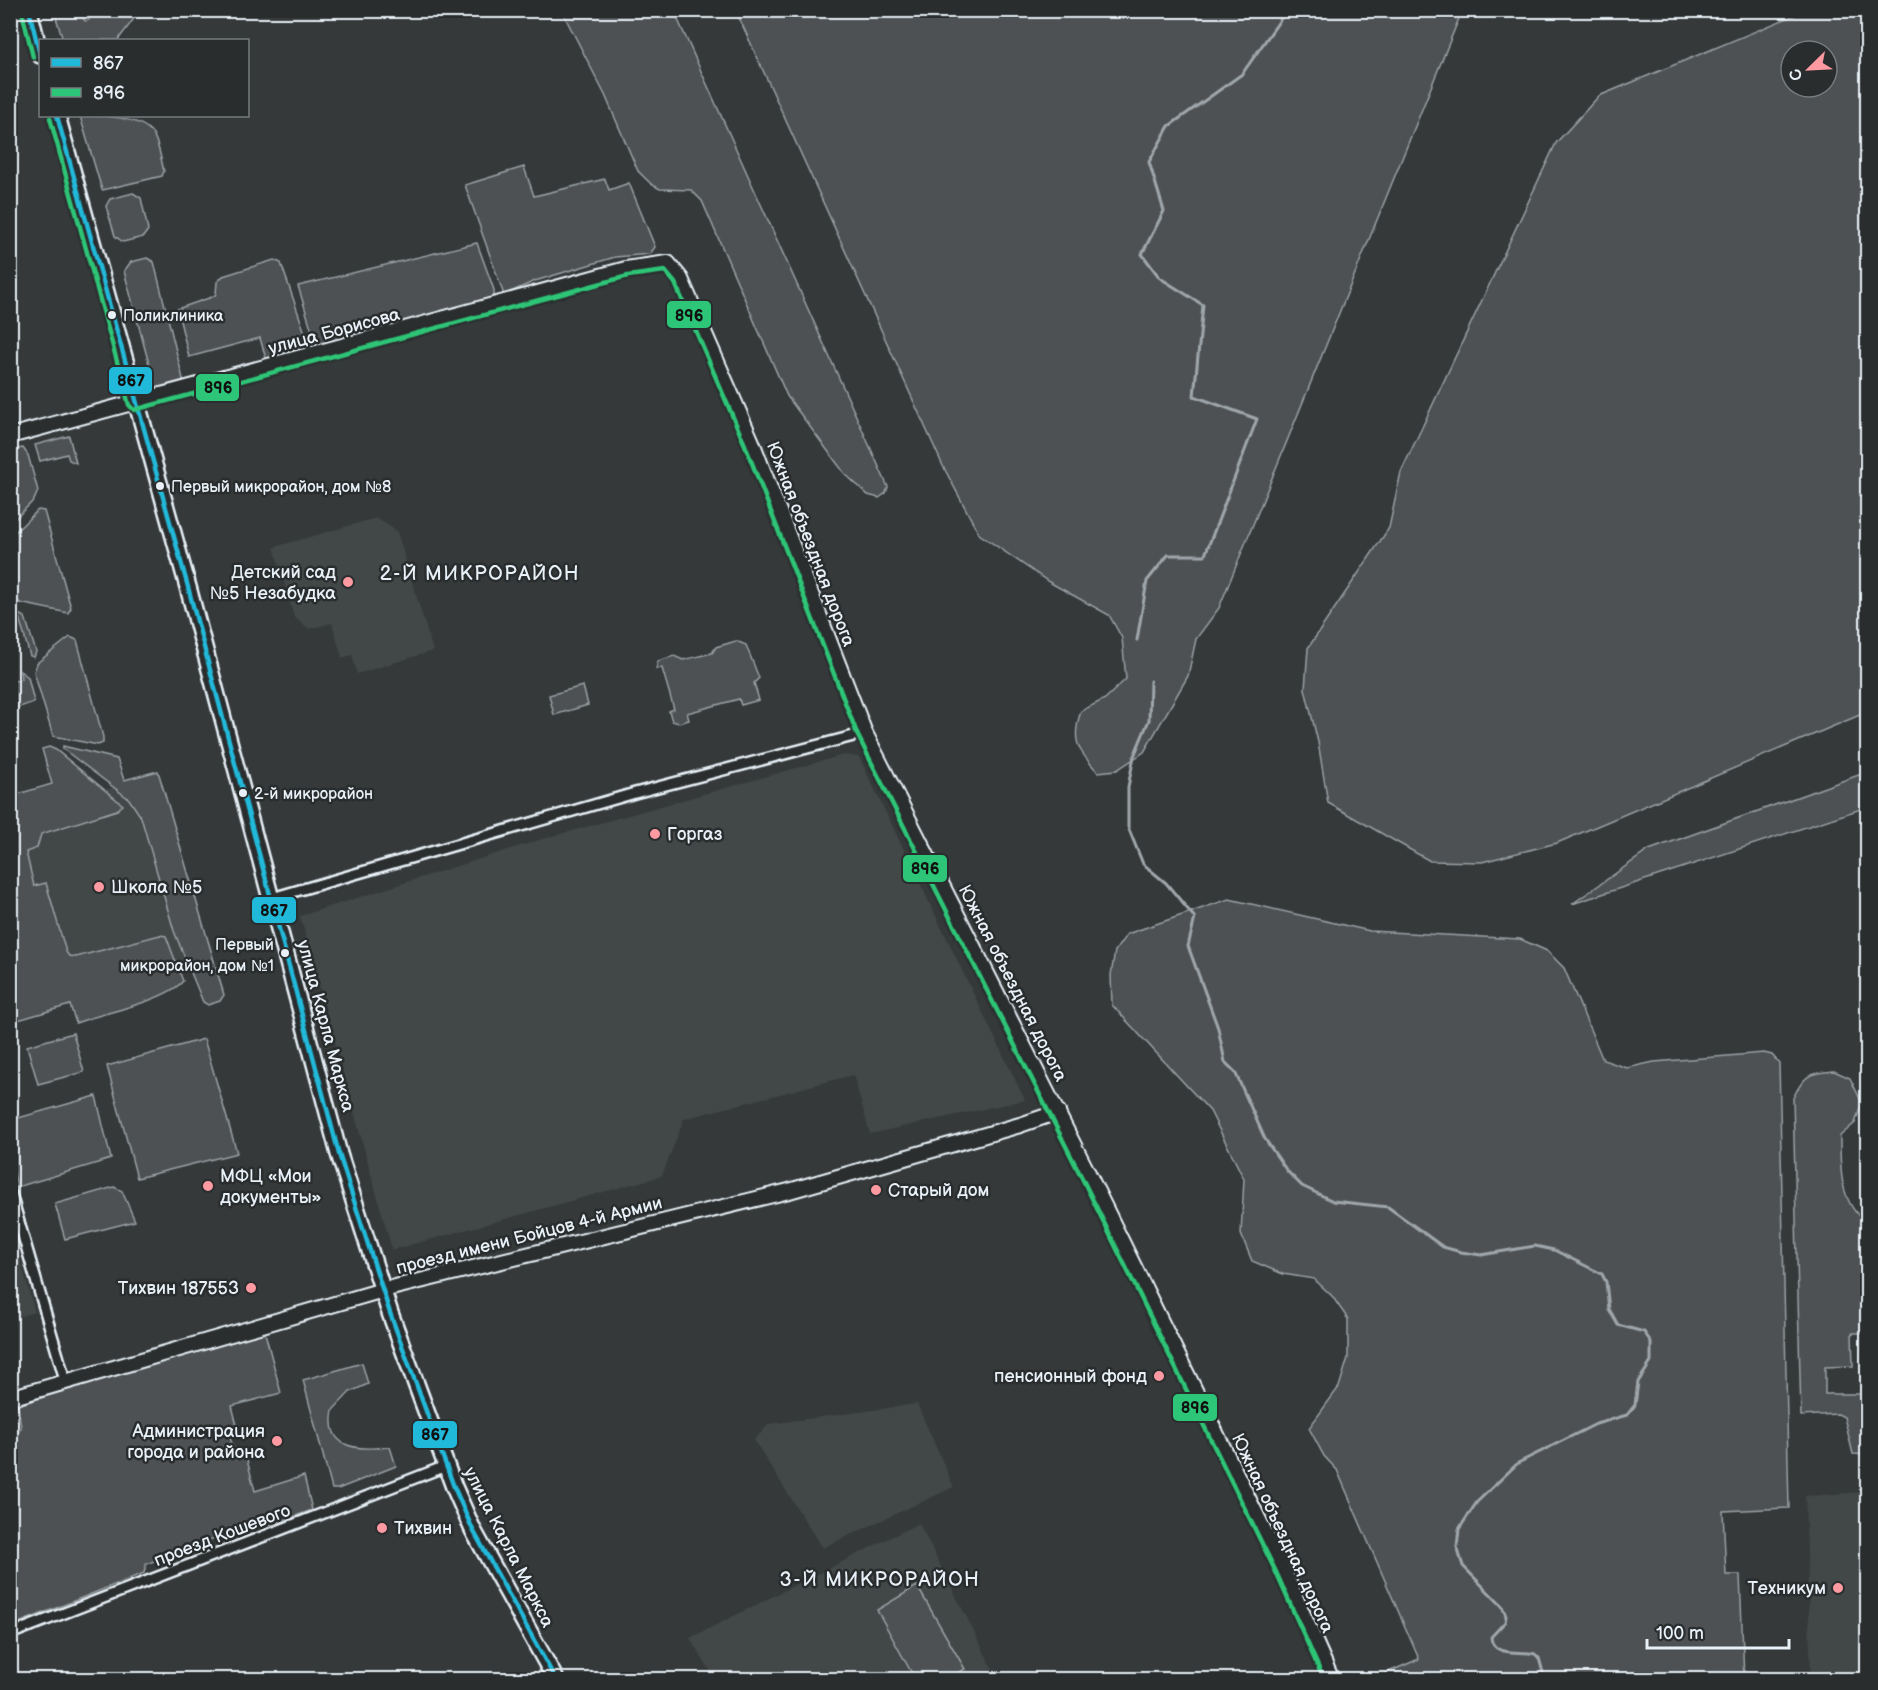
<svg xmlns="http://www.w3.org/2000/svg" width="1878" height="1690" font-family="'Balsamiq Sans',sans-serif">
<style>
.built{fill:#424647}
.green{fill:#4d5152;stroke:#9aa1a5;stroke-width:1.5;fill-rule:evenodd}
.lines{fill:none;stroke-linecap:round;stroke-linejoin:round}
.stream{stroke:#a0a7ac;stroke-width:3}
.street-casing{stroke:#e8f1f8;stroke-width:14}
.secondary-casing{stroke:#e8f1f8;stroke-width:18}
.primary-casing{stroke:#e8f1f8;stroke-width:20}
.street{stroke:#2a2d2e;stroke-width:9}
.secondary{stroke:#2a2d2e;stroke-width:14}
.primary{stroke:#2a2d2e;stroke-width:15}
.bus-1-casing{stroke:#2a2d2e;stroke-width:9}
.bus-2-casing{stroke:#2a2d2e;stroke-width:9}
.bus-1{stroke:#20b9da;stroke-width:4.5}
.bus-2{stroke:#2dc577;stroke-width:4.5}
.bus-dot{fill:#e8f1f8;stroke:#2a2d2e;stroke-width:2}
.poi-dot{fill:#ff9aa2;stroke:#2a2d2e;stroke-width:2}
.labels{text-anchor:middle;stroke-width:5;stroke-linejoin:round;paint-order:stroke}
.bus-label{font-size:16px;fill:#e8f1f8;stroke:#2a2d2e;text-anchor:start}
.street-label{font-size:18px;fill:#e8f1f8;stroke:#2a2d2e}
.poi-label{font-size:18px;fill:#e8f1f8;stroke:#2a2d2e;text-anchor:end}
.neighbourhood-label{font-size:20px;letter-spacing:1.5px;fill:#e8f1f8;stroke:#2a2d2e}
.line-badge{stroke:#2a2d2e;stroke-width:2}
.pale-badge-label{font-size:16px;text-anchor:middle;font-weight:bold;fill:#111}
</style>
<rect width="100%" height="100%" fill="#35393a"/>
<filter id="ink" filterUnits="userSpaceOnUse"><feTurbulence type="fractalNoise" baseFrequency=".0167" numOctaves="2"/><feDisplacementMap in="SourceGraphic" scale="12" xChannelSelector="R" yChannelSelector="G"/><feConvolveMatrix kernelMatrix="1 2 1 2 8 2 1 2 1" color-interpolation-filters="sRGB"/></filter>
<g filter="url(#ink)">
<g class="built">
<path d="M376 518 397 531 433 651 357 674 352 655 342 658 332 623 309 629 294 617 274 547Z"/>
<path d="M843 755 859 757 1025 1100 870 1134 853 1075 684 1119 662 1176 392 1250 300 916 539 840Z"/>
<path d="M158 775 207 957 11 1006 10 817Z"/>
<path d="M10 1223 35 1312 11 1319H10Z"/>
<path d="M1867 1401V1679H1811L1805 1496 1863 1492 1862 1402Z"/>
<path d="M917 1404 954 1487 822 1548 754 1440 769 1424Z"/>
<path d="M919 1523 998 1679H715L690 1638Z"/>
</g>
<g class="green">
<path d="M1807 10 1867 11V712L1557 843 1482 862 1430 861 1328 803 1318 742 1305 689 1308 648 1389 528 1401 472 1556 143 1599 96ZM1791 51H1827V87H1791Z"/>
<path d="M54 11H77L85 21 89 20V11H134L133 20 118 40H63Z"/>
<path d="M562 11H674L888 487 886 493 879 498 868 495 845 474 787 396 702 201 691 190 660 189 651 184 638 171 605 95Z"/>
<path d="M736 11H1462L1219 608 1196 639 1188 676 1144 752 1117 770 1098 772C1077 750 1071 740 1081 711L1105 699 1126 679 1122 638 1109 615 1049 582 979 534 943 466Z"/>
<path d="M80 116C99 115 141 116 153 134 159 144 161 160 164 171L162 176 102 190Z"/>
<path d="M524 167 534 196 605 179 609 190 629 183 655 247 650 254 615 257 535 281 504 295 465 185Z"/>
<path d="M133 193 141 198 148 230 143 237 123 242 115 236 106 206 110 199Z"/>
<path d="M477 243 494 290V297L490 300 321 346 316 344 298 286Z"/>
<path d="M147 258 154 262 184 383 156 390 124 271 131 262Z"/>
<path d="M274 260 281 263 309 345 307 349 266 359 260 338 189 357 177 309 212 297 216 294 217 282 223 276Z"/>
<path d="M69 436 76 463 69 460 67 454 40 461 35 445Z"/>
<path d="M23 448 28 455 38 491 34 500 11 523V450Z"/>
<path d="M38 510 44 511 71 608 68 613 20 603C4 591 10 554 11 536Z"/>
<path d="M18 614 25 617 36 652 34 657 30 656Z"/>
<path d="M70 637 77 640 103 737V743L98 745 53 736 34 672 37 663Z"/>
<path d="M736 641 746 645 759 678 754 683 759 700 741 705 739 699 687 713 689 720 679 723 672 721 669 711 674 709 662 668 656 669 658 661 674 656 683 660 712 653 716 647Z"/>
<path d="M20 671 28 677 34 702 11 710V682L21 679Z"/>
<path d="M583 686 588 705 554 715 549 695Z"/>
<path d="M63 746 117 759 124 780 158 771 224 995 220 1001 208 1005 203 1002 174 931 141 817 129 799 63 749Z"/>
<path d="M49 747 56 750 123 805 117 810 41 834 37 848 26 852 34 886 46 883 66 952 69 956 76 957 160 935 166 936 183 981C166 1001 102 1013 76 1023L70 1005 11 1022V796L52 784 42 749Z"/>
<path d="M1867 772V807L1572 904 1649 850Z"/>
<path d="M1229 899 1370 931 1520 939 1547 951 1564 968 1603 1060 1627 1068 1654 1062 1764 1053 1772 1055 1779 1063 1789 1508 1723 1511 1726 1575H1740L1744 1679H1372L1419 1659 1337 1470 1324 1456 1309 1428 1339 1387 1348 1358V1319L1332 1296 1314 1279 1283 1274 1252 1261 1241 1234 1244 1179 1210 1111 1112 1005 1111 975 1115 951 1127 934Z"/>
<path d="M73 1033 84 1072 38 1084 27 1046Z"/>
<path d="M204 1039 237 1153 137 1178 107 1066Z"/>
<path d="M1834 1071 1850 1078 1862 1103 1855 1123 1840 1136C1840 1167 1839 1203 1867 1223L1868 1333H1852L1853 1366 1825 1367V1394H1865L1867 1455 1853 1454 1844 1417 1838 1414 1801 1416 1793 1098C1804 1075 1809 1073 1834 1071Z"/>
<path d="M96 1096 111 1159 17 1187 11 1159V1120Z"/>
<path d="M114 1187 122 1191 135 1221 65 1239 55 1204Z"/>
<path d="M264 1329 281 1393 232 1406 238 1429 229 1433 236 1459 246 1456 255 1491 304 1476 312 1510 271 1525 262 1520 146 1564 144 1573 11 1626 10 1443 21 1428 18 1405Z"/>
<path d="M362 1363 368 1384 350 1392 333 1410C325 1451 360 1450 390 1447L396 1466 338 1489H332L303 1380Z"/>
<path d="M917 1586 965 1669 947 1679H915L877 1610Z"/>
</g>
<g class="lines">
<g class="stream">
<path d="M1137 640 1147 581 1168 555H1205L1257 419 1194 396 1203 305 1160 278 1142 254 1164 211 1149 162 1169 126 1242 74 1287 10"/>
<path d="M1150 681 1149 720 1134 756 1128 787V827L1143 864 1166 883 1195 918 1188 946 1218 1028 1225 1062 1235 1072 1265 1139 1287 1171 1302 1186 1333 1201 1388 1207 1443 1247 1461 1252 1481 1255 1535 1246 1554 1250 1602 1274 1606 1282 1609 1309 1618 1325 1644 1332 1651 1342V1362L1638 1382 1635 1405 1627 1415 1596 1424 1518 1463 1477 1502 1459 1529 1457 1547 1463 1566 1502 1606 1506 1616 1505 1622 1491 1637C1492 1658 1521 1650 1535 1654L1539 1658 1545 1680"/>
</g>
<defs>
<g id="street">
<path d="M272 898 635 793 865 733"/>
<path d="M10 1191 66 1383"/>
<path d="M10 1634 446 1466"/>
</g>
<g id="secondary">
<path d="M10 436 626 269 668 263 681 279 752 442 865 733 1088 1173 1282 1567 1332 1680"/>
<path d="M10 1398 383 1290 789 1191 1020 1125 1058 1112"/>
</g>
<g id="primary">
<path d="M29 10 40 55"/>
<path d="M57 116 188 587 339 1154 390 1313 454 1487 473 1530 556 1680"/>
</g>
</defs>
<use href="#street" class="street-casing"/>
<use href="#secondary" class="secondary-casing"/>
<use href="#primary" class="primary-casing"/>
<use href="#street" class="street"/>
<use href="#secondary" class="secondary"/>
<use href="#primary" class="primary"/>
<defs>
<g id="bus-1">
<path d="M29 10 40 55"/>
<path d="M57 116 188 587 339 1154 390 1313 454 1487 473 1530 556 1680"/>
</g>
<g id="bus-2">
<path d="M22 12 33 57"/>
<path d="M50 118 129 405 134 410 628 276 665 271 675 283 745 445 858 736 1081 1176 1275 1570 1324 1680"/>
</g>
</defs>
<use href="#bus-1" class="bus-1-casing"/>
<use href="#bus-2" class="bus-2-casing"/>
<use href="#bus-1" class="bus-1"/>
<use href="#bus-2" class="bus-2"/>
</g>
</g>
<g class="bus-dot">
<circle cx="112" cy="315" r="5"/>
<circle cx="160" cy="486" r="5"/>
<circle cx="243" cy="793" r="5"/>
<circle cx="285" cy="953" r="5"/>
</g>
<g class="poi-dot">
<circle cx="348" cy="582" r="6"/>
<circle cx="655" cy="834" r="6"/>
<circle cx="99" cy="887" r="6"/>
<circle cx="208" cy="1186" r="6"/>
<circle cx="876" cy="1190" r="6"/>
<circle cx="251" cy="1288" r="6"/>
<circle cx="1159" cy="1376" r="6"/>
<circle cx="277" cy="1441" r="6"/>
<circle cx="382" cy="1528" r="6"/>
<circle cx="1838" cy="1588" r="6"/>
</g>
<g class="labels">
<g class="bus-label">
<text x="123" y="321">Поликлиника</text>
<text x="171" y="492">Первый микрорайон, дом №8</text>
<text x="254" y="799">2-й микрорайон</text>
<text x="274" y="950" text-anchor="end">Первый<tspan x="274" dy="21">микрорайон, дом №1</tspan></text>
</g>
<g class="street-label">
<text transform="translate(334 331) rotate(-15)" y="6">улица Борисова</text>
<text transform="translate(811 544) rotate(69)" y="6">Южная объездная дорога</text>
<text transform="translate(1013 983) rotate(63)" y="6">Южная объездная дорога</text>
<text transform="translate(326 1026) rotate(75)" y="6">улица Карла Маркса</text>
<text transform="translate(529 1235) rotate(-14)" y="6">проезд имени Бойцов 4-й Армии</text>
<text transform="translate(1283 1533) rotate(65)" y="6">Южная объездная дорога</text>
<text transform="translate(222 1535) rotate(-21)" y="6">проезд Кошевого</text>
<text transform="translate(509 1547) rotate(63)" y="6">улица Карла Маркса</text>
</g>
<g class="poi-label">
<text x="336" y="578">Детский сад<tspan x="336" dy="21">№5 Незабудка</tspan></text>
<text x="667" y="840" text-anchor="start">Горгаз</text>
<text x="111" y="893" text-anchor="start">Школа №5</text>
<text x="220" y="1182" text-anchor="start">МФЦ «Мои<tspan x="220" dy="21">документы»</tspan></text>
<text x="888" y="1196" text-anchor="start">Старый дом</text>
<text x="239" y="1294">Тихвин 187553</text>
<text x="1147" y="1382">пенсионный фонд</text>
<text x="265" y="1437">Администрация<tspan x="265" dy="21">города и района</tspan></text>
<text x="394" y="1534" text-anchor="start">Тихвин</text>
<text x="1826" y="1594">Техникум</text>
</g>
<g class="neighbourhood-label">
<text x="480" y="580">2-Й МИКРОРАЙОН</text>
<text x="880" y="1586">3-Й МИКРОРАЙОН</text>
</g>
</g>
<g class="line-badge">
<rect x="666" y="300" width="46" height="29" rx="6" fill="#2dc577"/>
<rect x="108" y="366" width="45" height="29" rx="6" fill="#20b9da"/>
<rect x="195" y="373" width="45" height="29" rx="6" fill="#2dc577"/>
<rect x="902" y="854" width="46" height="29" rx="6" fill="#2dc577"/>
<rect x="251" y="896" width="46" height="28" rx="6" fill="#20b9da"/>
<rect x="1172" y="1393" width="46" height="29" rx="6" fill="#2dc577"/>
<rect x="412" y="1420" width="46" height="29" rx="6" fill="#20b9da"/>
</g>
<g class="pale-badge-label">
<text x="689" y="321">896</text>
<text x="131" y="386">867</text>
<text x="218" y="393">896</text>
<text x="925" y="874">896</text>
<text x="274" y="916">867</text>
<text x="1195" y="1413">896</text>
<text x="435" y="1440">867</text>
</g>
<rect width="1878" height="1690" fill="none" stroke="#2a2d2e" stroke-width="36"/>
<rect x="18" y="18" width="1842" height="1654" fill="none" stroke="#e8f1f8" stroke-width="2" filter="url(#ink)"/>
<rect x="39" y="39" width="210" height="78" fill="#2a2d2e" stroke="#767b7f" stroke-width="1.5"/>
<rect x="51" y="58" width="30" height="9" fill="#20b9da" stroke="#767b7f" stroke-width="1.5"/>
<text x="93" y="69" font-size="18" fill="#e8f1f8">867</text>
<rect x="51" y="88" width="30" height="9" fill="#2dc577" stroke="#767b7f" stroke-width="1.5"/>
<text x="93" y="99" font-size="18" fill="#e8f1f8">896</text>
<g transform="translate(1809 69) rotate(246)"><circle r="28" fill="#2a2d2e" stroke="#767b7f" stroke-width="1.5"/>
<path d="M0-4.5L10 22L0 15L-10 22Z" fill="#ff9aa2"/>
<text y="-9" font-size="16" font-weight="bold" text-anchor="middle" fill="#e8f1f8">С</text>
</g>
<path d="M1647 1639v9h142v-9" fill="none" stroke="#e8f1f8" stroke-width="3"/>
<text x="1656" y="1639" font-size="18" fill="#e8f1f8" stroke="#2a2d2e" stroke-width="4.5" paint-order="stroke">100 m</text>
</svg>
